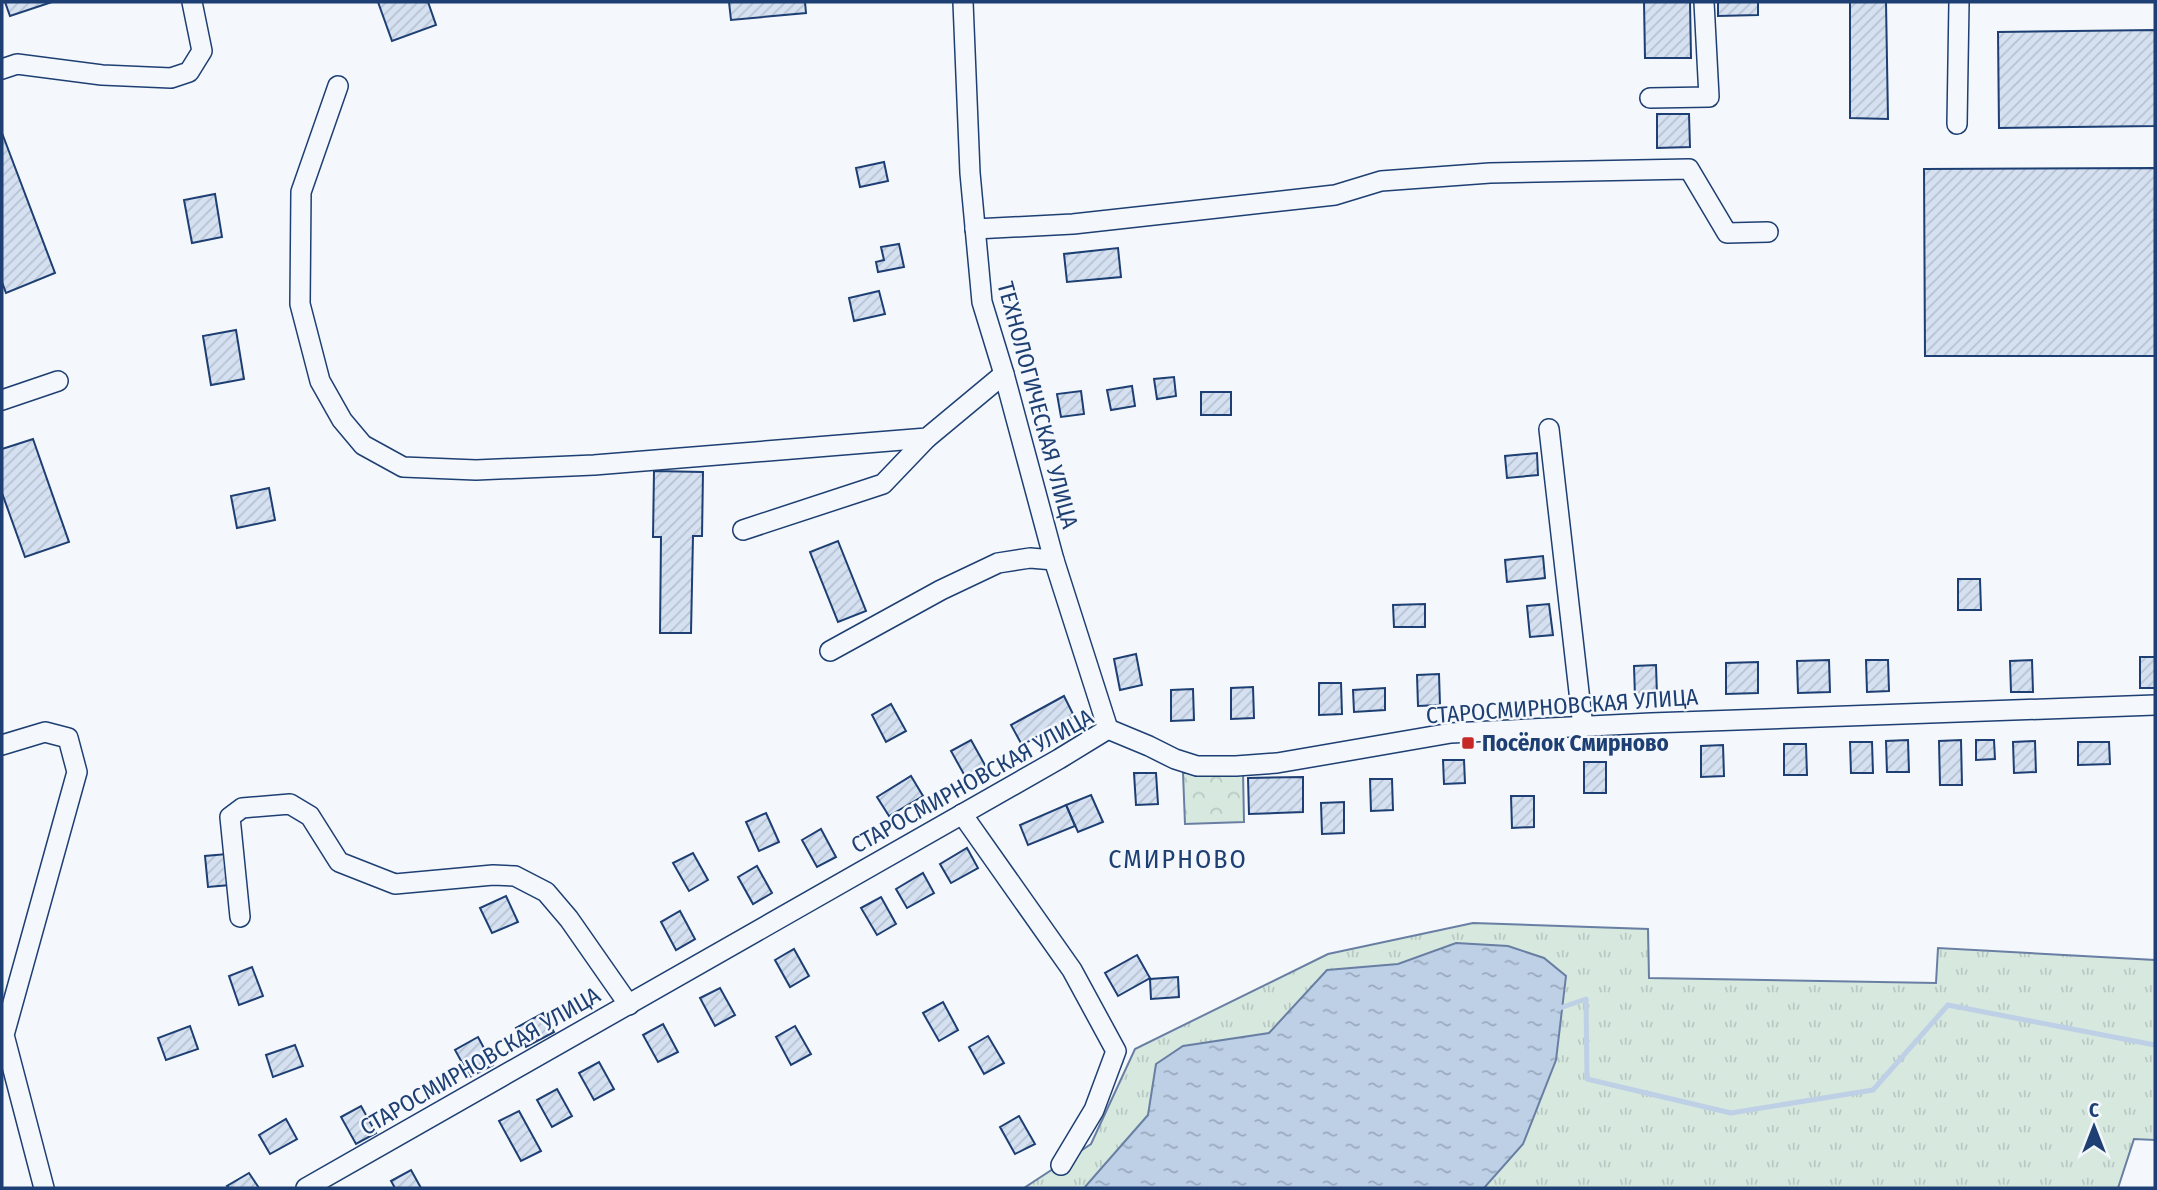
<svg xmlns="http://www.w3.org/2000/svg" width="2157" height="1190" font-family="'Fira Sans Condensed',sans-serif">
<style>
.grass{fill:url(#grass-tufts);stroke:#687fa3;stroke-width:2}
.park{fill:url(#park-crowns);stroke:#687fa3;stroke-width:2}
.water{fill:url(#water-ripples);stroke:#687fa3;stroke-width:2}
.lines{fill:none;stroke-linecap:round;stroke-linejoin:round}
.stream{stroke:#bed0e5;stroke-width:5}
.building{fill:url(#building-hatch);stroke:#1d3f73;stroke-width:2}
.minor-casing{stroke:#1d3f73;stroke-width:22}
.minor{stroke:#f4f7fb;stroke-width:19}
.poi-dot{fill:#c62828;stroke:#f4f7fb;stroke-width:2.5}
.labels{text-anchor:middle;stroke-width:5;stroke-linejoin:round;paint-order:stroke}
.street-label{font-size:23px;fill:#1d3f73;stroke:#f4f7fb}
.poi-label{font-size:23px;font-weight:bold;fill:#1d3f73;stroke:#f4f7fb;text-anchor:start}
.quarter-label{font-size:26px;letter-spacing:2px;fill:#1d3f73;stroke:#f4f7fb}
</style>
<defs>
<pattern id="grass-tufts" width="24" height="20" patternUnits="userSpaceOnUse" patternTransform="scale(1.75)"><rect width="24" height="20" fill="#d7e8df"/><path d="M3 7l-1-3M5 7V3M7 7l1-3M15 17l-1-3M17 17v-4M19 17l1-3" fill="none" stroke="#b8c8c3"/></pattern>
<pattern id="park-crowns" width="20" height="18" patternUnits="userSpaceOnUse" patternTransform="scale(1.75)"><rect width="20" height="18" fill="#d7e8df"/><path d="M2 6a3 3 0 1 1 6 0M12 15a3 3 0 1 1 6 0" fill="none" stroke="#b8c8c3"/></pattern>
<pattern id="water-ripples" width="26" height="14" patternUnits="userSpaceOnUse" patternTransform="scale(1.75)"><rect width="26" height="14" fill="#bed0e5"/><path d="M2 4q2-2 4 0t4 0M15 11q2-2 4 0t4 0" fill="none" stroke="#9aaabe"/></pattern>
<pattern id="building-hatch" width="6" height="6" patternUnits="userSpaceOnUse" patternTransform="scale(1.75)"><rect width="6" height="6" fill="#d5e0f0"/><path d="M-1 1l2-2M0 6l6-6M5 7l2-2" fill="none" stroke="#b6c1d1"/></pattern>
</defs>
<rect width="100%" height="100%" fill="#f4f7fb"/>
<path class="grass" d="M1473 923 1648 929 1649 978 1936 983 1938 948 2155 960V1140L2134 1139 2118 1188H1024L1091 1144 1135 1049 1328 954Z"/>
<path class="park" d="M1243 771 1244 822 1185 824 1183 773Z"/>
<path class="water" d="M1456 943 1508 946 1544 958 1566 976 1556 1060 1523 1144 1484 1188H1084L1148 1115 1156 1064 1183 1046 1269 1033 1327 970 1398 964Z"/>
<g class="lines">
<path class="stream" d="M1557 1009 1586 999 1587 1079 1731 1113 1873 1090 1948 1005 2155 1045"/>
</g>
<g class="building">
<path d="M5 2H52L10 16Z"/>
<path d="M378 2H428L436 25 392 41Z"/>
<path d="M729 2H805L806 13 731 20Z"/>
<path d="M1644 2H1690L1691 58H1645Z"/>
<path d="M1718 2H1758V15L1718 16Z"/>
<path d="M1850 2H1886L1888 119 1850 118Z"/>
<path d="M2155 30V126L1999 128 1998 32Z"/>
<path d="M1657 114H1689L1690 147 1657 148Z"/>
<path d="M2 133 55 273 6 293 2 282Z"/>
<path d="M884 162 888 181 860 187 856 168Z"/>
<path d="M2155 168V356H1925L1924 169Z"/>
<path d="M215 194 222 237 192 243 184 200Z"/>
<path d="M899 244 904 267 878 272 876 262 884 260 881 247Z"/>
<path d="M1118 248 1121 277 1067 282 1064 254Z"/>
<path d="M879 291 885 314 854 321 849 298Z"/>
<path d="M236 330 244 379 211 385 203 336Z"/>
<path d="M1174 377 1176 396 1157 399 1154 379Z"/>
<path d="M1132 386 1135 406 1111 410 1107 390Z"/>
<path d="M1081 391 1084 414 1061 417 1057 394Z"/>
<rect x="1201" y="392" width="30" height="23"/>
<path d="M33 439 69 542 25 557 2 493V449Z"/>
<path d="M1537 453 1538 475 1507 478 1505 456Z"/>
<path d="M654 471 703 472 702 536H693L691 633H660L661 537H653Z"/>
<path d="M269 488 275 520 237 528 231 496Z"/>
<path d="M838 541 866 611 838 622 810 552Z"/>
<path d="M1543 556 1545 578 1507 582 1505 560Z"/>
<path d="M1958 579H1980L1981 610H1958Z"/>
<path d="M1425 604V627H1394L1393 605Z"/>
<path d="M1549 604 1553 635 1530 637 1527 606Z"/>
<path d="M1136 654 1142 685 1120 690 1114 659Z"/>
<rect x="2140" y="657" width="15" height="31"/>
<path d="M1829 660 1830 692 1798 693 1797 661Z"/>
<path d="M1866 660H1888L1889 691 1867 692Z"/>
<path d="M2032 660 2033 692H2011L2010 661Z"/>
<path d="M1758 662V693L1726 694V663Z"/>
<path d="M1656 665 1657 696 1635 697 1634 666Z"/>
<path d="M1439 674 1440 705 1418 706 1417 675Z"/>
<path d="M1319 683H1341L1342 714 1319 715Z"/>
<path d="M1253 687 1254 718 1231 719V688Z"/>
<path d="M1385 688V710L1354 712 1353 690Z"/>
<path d="M1193 689 1194 720 1171 721V690Z"/>
<path d="M1064 696 1074 716 1022 745 1011 725Z"/>
<path d="M891 704 906 731 886 742 872 715Z"/>
<path d="M971 740 986 767 966 778 951 751Z"/>
<path d="M1908 740 1909 772H1887L1886 741Z"/>
<path d="M1961 740 1962 785H1940L1939 741Z"/>
<path d="M1976 740H1994L1995 759 1976 760Z"/>
<path d="M2035 741 2036 772 2014 773 2013 742Z"/>
<path d="M1850 742H1872L1873 773H1851Z"/>
<path d="M2078 742H2109L2110 764 2078 765Z"/>
<path d="M1784 744H1806L1807 775H1784Z"/>
<path d="M1723 745 1724 776 1701 777V746Z"/>
<path d="M1443 760H1464L1465 783 1444 784Z"/>
<rect x="1584" y="762" width="22" height="31"/>
<path d="M1134 773H1156L1158 804 1136 805Z"/>
<path d="M911 776 923 796 889 816 877 797Z"/>
<path d="M1303 777V812L1249 814 1248 778Z"/>
<path d="M1370 779H1392L1393 810 1371 811Z"/>
<path d="M1091 795 1103 822 1078 832 1066 805Z"/>
<path d="M1511 796H1534V827L1512 828Z"/>
<path d="M1344 802V833L1322 834 1321 803Z"/>
<path d="M1066 805 1075 826 1028 845 1020 825Z"/>
<path d="M766 813 779 842 759 851 746 822Z"/>
<path d="M821 829 836 857 817 867 802 840Z"/>
<path d="M967 848 978 868 951 883 940 864Z"/>
<path d="M693 853 708 880 689 891 673 863Z"/>
<path d="M227 854 230 885 208 887 205 856Z"/>
<path d="M757 866 772 893 753 904 738 877Z"/>
<path d="M923 873 934 893 907 908 896 889Z"/>
<path d="M506 896 518 922 492 933 480 908Z"/>
<path d="M881 897 896 924 877 935 861 908Z"/>
<path d="M680 911 695 939 676 950 661 922Z"/>
<path d="M794 949 809 976 790 987 775 960Z"/>
<path d="M1137 955 1150 978 1118 996 1105 973Z"/>
<path d="M252 967 263 996 239 1005 229 976Z"/>
<path d="M1178 977 1179 997 1151 999 1150 979Z"/>
<path d="M720 988 735 1015 715 1026 700 998Z"/>
<path d="M943 1002 958 1030 939 1041 923 1013Z"/>
<path d="M543 1013 554 1032 526 1047 516 1028Z"/>
<path d="M663 1024 678 1052 658 1062 643 1035Z"/>
<path d="M190 1026 198 1049 166 1060 158 1038Z"/>
<path d="M795 1026 811 1054 791 1065 776 1037Z"/>
<path d="M988 1036 1004 1063 984 1074 969 1047Z"/>
<path d="M478 1037 493 1065 470 1077 455 1050Z"/>
<path d="M295 1045 303 1066 273 1077 266 1055Z"/>
<path d="M599 1062 614 1089 594 1100 579 1073Z"/>
<path d="M557 1089 572 1116 552 1127 537 1100Z"/>
<path d="M361 1106 376 1133 356 1144 341 1117Z"/>
<path d="M519 1111 541 1151 521 1161 499 1121Z"/>
<path d="M1019 1116 1035 1144 1015 1154 1000 1127Z"/>
<path d="M286 1119 297 1139 270 1154 259 1135Z"/>
<path d="M411 1170 421 1188H395L391 1181Z"/>
<path d="M249 1173 259 1188H229L227 1186Z"/>
</g>
<g class="lines">
<defs>
<g id="minor">
<path d="M963 2 970 173 982 302 1004 374 1054 560 1108 729"/>
<path d="M2 69 17 64 102 75 171 78 189 72 202 51 192 2"/>
<path d="M338 86 301 192 300 304 320 381 342 420 363 445 403 467 476 470 594 465 927 438 1004 374"/>
<path d="M1650 98 1709 97 1704 2"/>
<path d="M1957 124 1959 2"/>
<path d="M975 229 1073 224 1335 195 1381 181 1490 173 1689 169 1727 233 1768 232"/>
<path d="M2 400 58 381"/>
<path d="M1549 429 1583 727"/>
<path d="M743 530 883 484 927 438"/>
<path d="M830 651 941 590 998 563 1030 558 1054 560"/>
<path d="M2 745 45 732 68 738 77 772 4 1035 44 1188"/>
<path d="M962 814 1072 970 1116 1051 1094 1110 1061 1165"/>
<path d="M240 917 230 817 242 808 290 804 310 816 339 862 395 884 493 875 515 876 546 892 569 919 629 1005"/>
<path d="M306 1188 1059 759 1108 729 1149 746 1175 759 1197 766H1236L1277 763 1451 733 1651 723 2155 705"/>
</g>
</defs>
<use href="#minor" class="minor-casing"/>
<use href="#minor" class="minor"/>
</g>
<rect class="poi-dot" x="1461" y="736" width="14" height="14" rx="3.5"/>
<g class="labels">
<g class="street-label">
<text transform="translate(1038 405) rotate(75)" y="8">ТЕХНОЛОГИЧЕСКАЯ УЛИЦА</text>
<text transform="translate(1562 706) rotate(-4)" y="8">СТАРОСМИРНОВСКАЯ УЛИЦА</text>
<text transform="translate(972 781) rotate(-29)" y="8">СТАРОСМИРНОВСКАЯ УЛИЦА</text>
<text transform="translate(480 1061) rotate(-30)" y="8">СТАРОСМИРНОВСКАЯ УЛИЦА</text>
</g>
<g class="poi-label">
<text x="1482" y="751">Посёлок Смирново</text>
</g>
<g class="quarter-label">
<text x="1178" y="868">СМИРНОВО</text>
</g>
</g>
<rect width="2157" height="1190" fill="none" stroke="#1d3f73" stroke-width="7"/>
<g transform="translate(2094 1127)" stroke="#f4f7fb" stroke-width="5" paint-order="stroke">
<path d="M0-5L12 26L0 18L-12 26Z" fill="#1d3f73"/>
<text y="-10" font-size="19" font-weight="bold" text-anchor="middle" fill="#1d3f73">С</text>
</g>
</svg>
